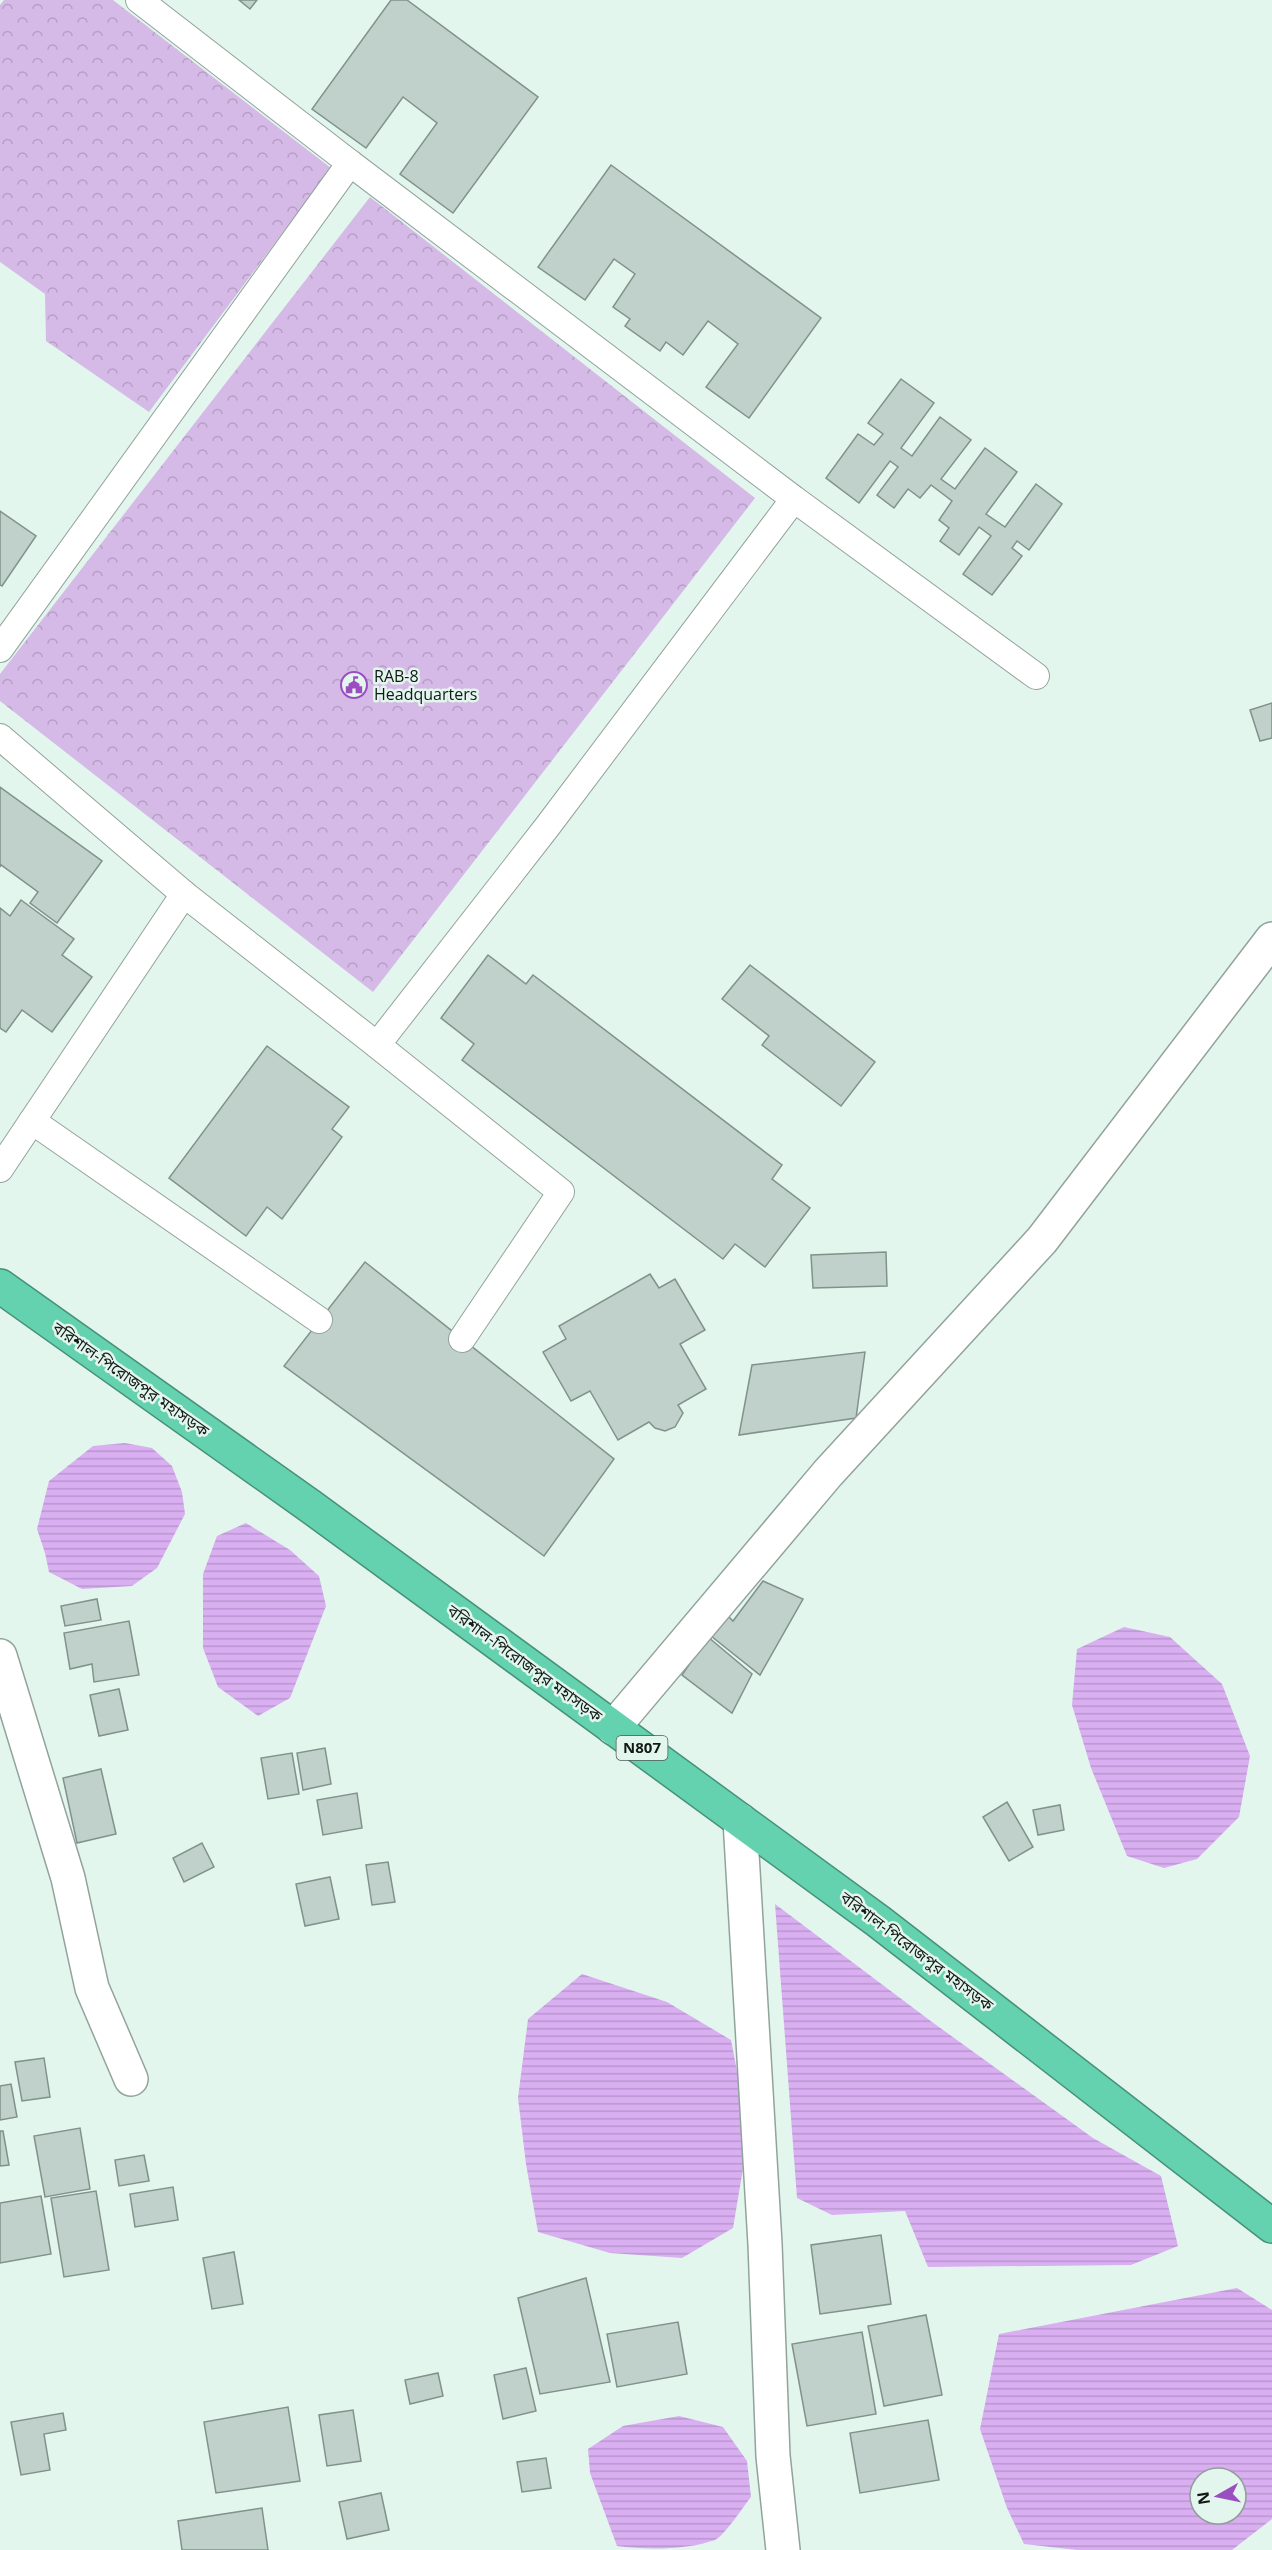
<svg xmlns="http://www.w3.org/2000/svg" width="1272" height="2550" font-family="'Open Sans','Noto Sans Bengali',sans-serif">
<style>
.park{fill:url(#park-crowns)}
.water{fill:url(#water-rules);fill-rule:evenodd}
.building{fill:#bfd1ca;stroke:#80928b;stroke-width:1.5}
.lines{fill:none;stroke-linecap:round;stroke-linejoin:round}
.lane-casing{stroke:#92a39c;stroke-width:28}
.street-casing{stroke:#92a39c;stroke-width:36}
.highway-casing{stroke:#479179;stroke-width:36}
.lane{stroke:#fff;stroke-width:26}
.street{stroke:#fff;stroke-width:33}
.highway{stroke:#64d1af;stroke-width:33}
.labels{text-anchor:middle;stroke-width:5;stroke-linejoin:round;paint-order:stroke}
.shield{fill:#e3f6ee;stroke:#515b57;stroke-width:1.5}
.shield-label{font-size:15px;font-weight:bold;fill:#121916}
.poi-label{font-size:16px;fill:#121916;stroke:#e3f6ee;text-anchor:start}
.street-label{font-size:16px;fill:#121916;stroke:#e3f6ee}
</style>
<defs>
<pattern id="park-crowns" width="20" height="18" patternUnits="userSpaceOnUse" patternTransform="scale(1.5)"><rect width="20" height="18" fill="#d5b9e6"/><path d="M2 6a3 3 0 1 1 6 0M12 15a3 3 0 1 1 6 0" fill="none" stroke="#b69ec5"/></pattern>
<pattern id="water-rules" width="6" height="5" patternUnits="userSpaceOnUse" patternTransform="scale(1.5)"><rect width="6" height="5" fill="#d9aff1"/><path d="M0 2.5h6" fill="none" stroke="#b996ce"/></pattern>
</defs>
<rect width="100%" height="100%" fill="#e3f6ee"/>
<g class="park">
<path d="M4 0H113L331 168 149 412 46 341 45 294 0 262V5Z"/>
<path d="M370 197 755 498 373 992 0 701V674Z"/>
</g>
<g class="water">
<path d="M125 1443 152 1448 172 1466 182 1492 185 1514 157 1568 132 1586 82 1589 49 1572 45 1553 37 1529 49 1481 93 1446Z"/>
<path d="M246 1523 290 1550 319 1576 326 1606 290 1698 258 1716 218 1687 203 1648V1574L217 1536Z"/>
<path d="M1124 1627 1170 1637 1222 1684 1250 1756 1239 1817 1197 1859 1164 1868 1127 1856 1091 1768 1072 1705 1077 1649Z"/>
<path d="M775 1904 932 2022 1093 2138 1161 2176 1178 2246 1131 2265 928 2267 905 2211 832 2215 797 2198Z"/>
<path d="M582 1974 667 2002 731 2040 749 2133 733 2228 682 2258 610 2253 538 2232 526 2164 518 2098 528 2019Z"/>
<path d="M1237 2288 1272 2310V2519L1232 2550H1077L1024 2544 1007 2508 980 2429 999 2334ZM1200 2478H1236V2514H1200Z"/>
<path d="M679 2416 723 2427 747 2461 751 2497C743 2507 725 2535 715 2540 687 2550 646 2550 617 2546L590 2473 588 2449 623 2426Z"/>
</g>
<g class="building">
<path d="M239 0H257L250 9Z"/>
<path d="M391 0H407L538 97 453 213 400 174 437 123 403 97 366 148 312 109Z"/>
<path d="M611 165 821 318 749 418 706 387 738 344 708 321 683 355 666 342 660 351 625 326 630 319 613 307 635 274 614 259 585 300 538 267Z"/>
<path d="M901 379 934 403 901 448 912 456 940 417 971 440 941 479 955 489 985 448 1017 472 986 514 1005 527 1036 484 1062 504 1029 550 1017 541 1012 548 1022 556 992 595 963 574 991 536 979 527 959 555 940 541 949 528 939 520 952 501 931 485 920 498 908 489 894 508 877 495 898 467 890 461 859 503 826 478 858 434 874 445 883 434 868 423Z"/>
<path d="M0 511 36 536 2 586 0 585Z"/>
<path d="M1272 703V738L1260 741 1250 710Z"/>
<path d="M0 787 102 861 57 923 30 903 38 892 1 865 0 867Z"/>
<path d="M21 900 74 939 62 955 92 977 52 1032 22 1010 6 1032 0 1028V908L10 916Z"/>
<path d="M488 955 526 984 533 975 782 1165 772 1179 810 1208 765 1267 735 1244 723 1259 462 1060 474 1044 441 1018Z"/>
<path d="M750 965 875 1062 841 1106 762 1045 769 1036 722 999Z"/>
<path d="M267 1046 349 1107 332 1129 342 1137 282 1219 267 1207 246 1236 169 1178Z"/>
<path d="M886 1252 887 1286 813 1288 811 1255Z"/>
<path d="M365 1262 614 1459 544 1556 284 1366Z"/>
<path d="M650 1274 659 1288 675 1279 705 1330 680 1344 706 1389 678 1405 683 1413 675 1427 665 1431 655 1428 649 1422 618 1440 590 1391 571 1401 543 1352 566 1339 559 1326Z"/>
<path d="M865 1352 856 1418 739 1435 752 1365Z"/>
<path d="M763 1581 803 1599 760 1675 706 1632 725 1613 733 1621Z"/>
<path d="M97 1599 101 1620 65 1626 61 1606Z"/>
<path d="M129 1621 139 1675 94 1682 92 1664 70 1669 64 1633Z"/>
<path d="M708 1637 752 1674 732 1713 682 1675Z"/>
<path d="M119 1689 128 1730 99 1736 90 1695Z"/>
<path d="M325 1748 331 1784 303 1790 297 1753Z"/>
<path d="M292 1753 299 1794 268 1799 261 1758Z"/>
<path d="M101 1769 116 1834 77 1843 63 1778Z"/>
<path d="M357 1793 362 1828 323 1835 317 1800Z"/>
<path d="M1007 1802 1033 1847 1009 1861 983 1817Z"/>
<path d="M1060 1805 1064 1830 1038 1835 1033 1810Z"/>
<path d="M202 1843 214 1867 184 1882 173 1858Z"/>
<path d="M388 1862 395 1902 372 1905 366 1865Z"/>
<path d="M330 1877 339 1919 305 1926 296 1884Z"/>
<path d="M44 2058 50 2097 22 2101 15 2062Z"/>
<path d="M11 2084 17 2117 0 2120V2086Z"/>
<path d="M80 2128 90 2189 45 2197 34 2136Z"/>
<path d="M0 2131H3L9 2165 0 2166Z"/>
<path d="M144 2155 149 2181 119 2186 115 2160Z"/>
<path d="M173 2187 178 2220 135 2227 130 2194Z"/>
<path d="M96 2191 109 2270 64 2277 51 2198Z"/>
<path d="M41 2196 51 2254 0 2263V2203Z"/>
<path d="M881 2235 891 2304 820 2314 811 2245Z"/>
<path d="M234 2252 243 2304 212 2309 203 2258Z"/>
<path d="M586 2278 610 2382 540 2394 518 2298Z"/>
<path d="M926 2315 942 2395 884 2406 868 2326Z"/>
<path d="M678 2322 687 2374 617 2387 607 2334Z"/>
<path d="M862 2332 876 2414 807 2426 792 2344Z"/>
<path d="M526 2368 536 2411 503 2419 494 2375Z"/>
<path d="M438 2373 443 2396 410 2404 405 2380Z"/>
<path d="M288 2407 300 2481 216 2493 204 2422Z"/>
<path d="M353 2410 361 2461 327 2466 319 2415Z"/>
<path d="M63 2413 66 2430 44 2434 50 2470 21 2475 11 2422Z"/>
<path d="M928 2420 939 2480 860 2493 850 2433Z"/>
<path d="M546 2458 551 2488 522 2492 517 2462Z"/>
<path d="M381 2493 389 2530 347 2539 339 2502Z"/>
<path d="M262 2508 268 2550H182L178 2521Z"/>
</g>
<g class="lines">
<defs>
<g id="lane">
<path d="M139 0 350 163"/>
<path d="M794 499 1036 676"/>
<path d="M0 649 350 163 794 499 547 827 377 1045 184 894 0 737"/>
<path d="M377 1045 561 1192 462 1339"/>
<path d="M32 1121 319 1320"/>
<path d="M0 1169 184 894"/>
</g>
<g id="street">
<path d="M0 1656 68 1878 92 1988 131 2079"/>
<path d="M613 1728 828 1473 1042 1240 1272 939"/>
<path d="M740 1820 765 2244 773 2456 783 2550"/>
</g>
<path id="highway" d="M0 1286 310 1506 878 1921 1272 2226"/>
</defs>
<use href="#lane" class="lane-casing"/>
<use href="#street" class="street-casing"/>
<use href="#highway" class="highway-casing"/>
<use href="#lane" class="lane"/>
<use href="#street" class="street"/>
<use href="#highway" class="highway"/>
</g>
<defs>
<symbol id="civic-ring" viewBox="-11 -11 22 22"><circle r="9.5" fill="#e3f6ee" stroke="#9a4ec0" stroke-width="1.5"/><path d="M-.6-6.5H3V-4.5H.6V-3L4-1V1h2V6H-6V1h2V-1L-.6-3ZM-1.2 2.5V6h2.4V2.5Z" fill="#9a4ec0"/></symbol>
</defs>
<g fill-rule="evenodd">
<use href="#civic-ring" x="339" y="670" width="30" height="30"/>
</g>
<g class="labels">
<rect class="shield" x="616.5" y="1736" width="51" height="24" rx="4.5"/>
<g class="shield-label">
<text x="642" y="1753">N807</text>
</g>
<g class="poi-label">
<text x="374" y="682">RAB-8<tspan x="374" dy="18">Headquarters</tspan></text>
</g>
<g class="street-label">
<text transform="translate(131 1379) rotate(35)" y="6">বরিশাল-পিরোজপুর মহাসড়ক</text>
<text transform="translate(525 1663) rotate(36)" y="6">বরিশাল-পিরোজপুর মহাসড়ক</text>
<text transform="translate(917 1951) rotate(37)" y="6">বরিশাল-পিরোজপুর মহাসড়ক</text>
</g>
</g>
<g transform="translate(1218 2496) rotate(261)"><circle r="28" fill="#e3f6ee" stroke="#8f9e98" stroke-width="1.5"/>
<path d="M0-4.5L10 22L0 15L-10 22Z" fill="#9a4ec0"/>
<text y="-9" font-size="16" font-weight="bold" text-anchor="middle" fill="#121916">N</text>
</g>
</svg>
